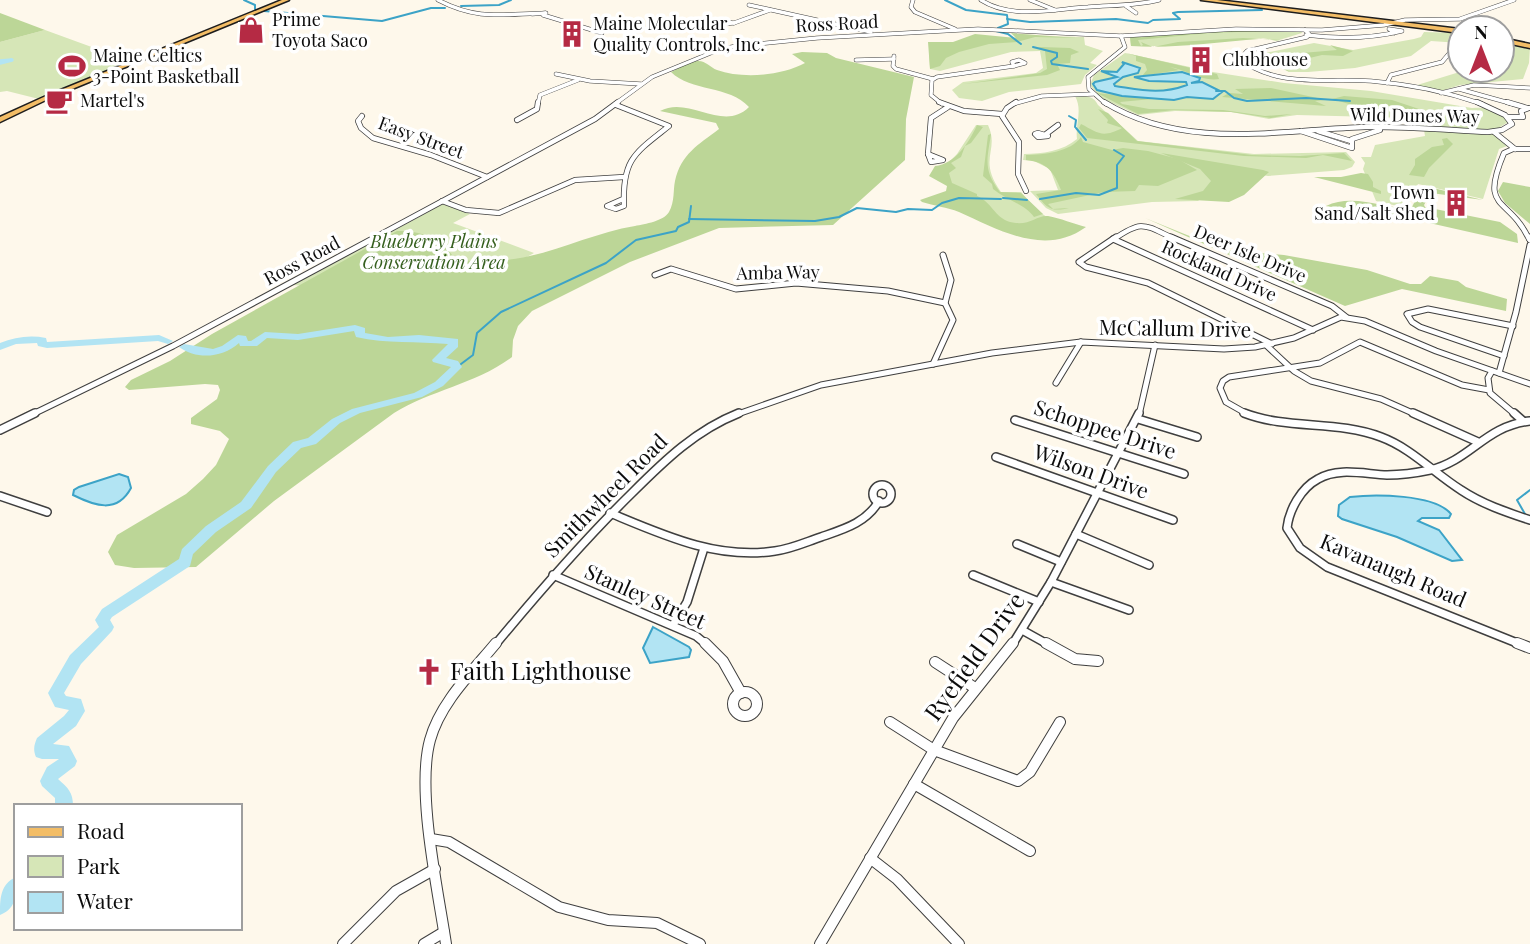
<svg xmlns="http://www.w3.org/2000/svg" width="1530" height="944" font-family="'Playfair Display',serif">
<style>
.green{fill:#d6e6b7}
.forest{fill:#bcd697}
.water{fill:#b2e4f3;stroke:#3ca3c7;stroke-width:2}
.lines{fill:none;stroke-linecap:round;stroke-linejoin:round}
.stream{stroke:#3ca3c7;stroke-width:2}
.canal{stroke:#b2e4f3;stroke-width:3.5}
.river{fill:#b2e4f3;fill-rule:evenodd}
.street-far4-casing{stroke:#3f3f3f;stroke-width:4.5}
.street-far3-casing{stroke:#3f3f3f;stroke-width:6}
.street-far2-casing{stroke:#3f3f3f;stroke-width:7}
.street-far1-casing{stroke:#3f3f3f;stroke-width:10}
.street-casing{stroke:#3f3f3f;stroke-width:12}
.primary-casing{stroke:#1d1d1d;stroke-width:3}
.street-far4{stroke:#fff;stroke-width:3.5}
.street-far3{stroke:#fff;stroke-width:4.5}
.street-far2{stroke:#fff;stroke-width:5}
.street-far1{stroke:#fff;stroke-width:7}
.street{stroke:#fff;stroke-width:10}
.primary{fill:#f3bd66;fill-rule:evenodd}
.labels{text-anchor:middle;stroke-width:7;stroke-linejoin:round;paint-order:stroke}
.far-poi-label{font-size:18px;fill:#0c0c0c;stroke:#fff;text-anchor:start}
.far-street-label{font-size:18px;fill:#0c0c0c;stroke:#fff}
.far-park-label{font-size:18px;font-style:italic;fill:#36601f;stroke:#fff}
.street-label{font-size:21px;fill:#0c0c0c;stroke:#fff}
.near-street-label{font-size:24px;fill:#0c0c0c;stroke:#fff}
.near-poi-label{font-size:24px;fill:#0c0c0c;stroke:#fff;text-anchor:start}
</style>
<rect width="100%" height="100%" fill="#fef8eb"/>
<g class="green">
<path d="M45 30 130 61 39 99 7 91 0 92V42Z"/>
<path d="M1221 31H1301L1302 33 1276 41 1263 38 1169 46H1131L1130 37Z"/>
<path d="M1424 32 1460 33V43L1431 41 1411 56 1355 68 1308 72H1289L1271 63 1246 61 1245 57 1314 43 1353 50 1414 39 1421 37Z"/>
<path d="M1037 36 1084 37 1085 45 1103 51 1090 63 1097 65 1085 75 1081 84 1009 92 982 101 959 98 952 90 963 82 1036 73 1043 68 1040 51 1011 52 940 71 930 69 929 55 990 39Z"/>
<path d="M1502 41 1530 47 1529 63 1523 79 1460 85 1441 91 1414 86 1466 70H1502Z"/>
<path d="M1125 53 1213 72 1284 83 1371 91 1472 108C1487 107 1500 108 1508 122L1497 129 1486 130 1421 128 1413 118 1297 115 1269 119 1231 112 1175 111 1138 115 1101 98 1090 85 1094 75Z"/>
<path d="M1075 96C1086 96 1093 95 1098 105L1138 141 1254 154 1346 152 1355 162 1352 167 1344 170 1268 176 1232 170 1198 201 1152 202 1058 214 1046 208 1030 191 1058 190 1050 169 1034 161 1023 160 1024 154C1042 154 1063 151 1077 139 1075 125 1083 110 1075 96Z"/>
<path d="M976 125H988C1000 151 977 159 1001 192H1021L1036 209 1052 221 1016 229 951 188 945 166 957 154Z"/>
<path d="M1424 130 1494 133 1507 146 1499 149 1483 199 1418 184 1406 208 1376 201 1363 169 1365 163 1361 157H1371L1375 145 1425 136Z"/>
<path d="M443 204 470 214 453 223 534 253 454 298 293 285Z"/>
</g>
<g class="forest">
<path d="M0 13 45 30 0 42Z"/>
<path d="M1229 30 1267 31 1209 33 1138 40 1141 46 1143 45 1141 42 1153 47 1178 42 1243 38 1281 40C1274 41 1267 38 1259 39 1217 42 1174 49 1131 46L1130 37Z"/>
<path d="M1011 33 1077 38 1035 37 1017 42 989 44 959 52 946 58 940 66 930 69 928 42H953L975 34 1016 38Z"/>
<path d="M1330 45 1353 51 1343 56 1322 55 1293 62 1277 63 1290 72 1271 63 1245 59 1261 54 1263 55 1250 59 1270 63 1268 61 1281 60 1302 53 1337 50Z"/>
<path d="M1041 47 1070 48 1079 52 1071 55 1070 63 1057 64 1060 70 1047 75 963 84 1040 73 1047 69 1045 51 1037 48Z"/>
<path d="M802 52 827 53 836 58 914 77 906 119 905 160 833 225 719 228 630 262 532 311 518 326 513 340 512 357C476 384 431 390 394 413L274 501 196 567 134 568 115 565 108 552 117 535 186 494 203 479 216 465 229 439 220 431 191 424V418L217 399 220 390 218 385 205 384 129 390 125 387 131 380 170 361 212 334 397 231C424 231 440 238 456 260 472 261 488 262 505 260 550 256 591 233 635 226 645 224 664 221 669 212 675 201 673 190 675 181 681 154 698 145 719 129L716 123 660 111C689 95 723 133 749 107 729 85 691 92 671 72 679 68 689 61 697 61 705 60 710 67 717 70 742 79 781 76 805 63L792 54Z"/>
<path d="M1126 53 1217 74 1219 79C1203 82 1186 70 1170 67L1179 70 1142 76 1147 70 1145 64 1136 61V56Z"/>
<path d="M1271 88 1322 99 1325 100 1315 101 1326 106 1222 97 1229 93 1243 94 1235 89Z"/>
<path d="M1097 93 1152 99 1120 102 1122 104 1149 109 1223 110 1265 116 1292 114 1271 118 1231 112 1174 110 1138 114Z"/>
<path d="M1344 96 1392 100 1434 114 1395 109 1397 106 1359 107 1332 99Z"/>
<path d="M1098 109 1108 113 1137 141 1252 155 1300 156 1344 153 1352 161 1323 155 1306 158 1244 156 1087 138 1079 128 1081 124C1097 132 1102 139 1122 128L1107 123 1108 120Z"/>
<path d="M977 125 983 127 971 143 965 146 961 157 951 163 956 168 949 173 952 183 977 194V196C992 202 994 217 1010 222 1029 227 1036 215 1048 216 1060 218 1074 224 1086 227 1045 257 999 230 959 212 947 207 934 206 922 202L920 200 946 191 947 186 929 176 935 166C955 164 969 143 977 125Z"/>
<path d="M991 134C987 160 983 170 1000 192L1021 193 1043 214 1034 217C1025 204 1006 200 993 189L992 184 983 176 988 135Z"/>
<path d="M1081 137 1083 142 1112 150 1123 148 1148 151 1178 159 1197 170 1158 186 1139 185 1135 191 1104 192 1048 204 1053 209 1069 208C1052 212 1047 209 1036 194L1061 190C1054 172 1047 162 1026 160V155C1043 155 1071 152 1081 137Z"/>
<path d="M1447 138 1453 144 1429 168 1424 177 1409 175 1415 165V159L1432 147 1444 145 1442 139Z"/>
<path d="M1161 153 1263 170 1269 172 1244 195 1229 202 1175 199 1203 191 1211 181 1200 169Z"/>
<path d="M1361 173 1368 174 1373 182V187L1381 191V194L1314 177H1341Z"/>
<path d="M1503 182 1530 187V224L1505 203 1498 191Z"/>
<path d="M1433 188 1483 200 1431 193 1424 205 1425 207 1500 222 1517 234 1518 243 1394 215 1343 211 1326 206C1352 193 1384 208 1411 209L1421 189Z"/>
<path d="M1145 218 1224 250 1284 255 1367 270 1410 284H1421L1430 276 1458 281 1466 287 1507 299 1506 311 1402 289 1345 306Z"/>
</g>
<g class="water">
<path d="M1122 62 1140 68 1138 73 1123 77 1114 84 1115 86C1142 90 1160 95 1187 85L1186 82 1149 81 1134 77 1182 72 1200 78 1199 81 1191 83 1202 82 1222 92 1213 99 1187 97 1174 100 1122 96 1097 90 1093 84 1095 82 1117 77 1101 71 1117 72 1124 64Z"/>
<path d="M119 474 128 477 131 488C117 514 95 506 73 495L74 490 79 487Z"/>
<path d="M1350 497C1374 494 1435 494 1451 514L1449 518H1422L1418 521 1439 530 1462 560 1452 561 1397 537 1342 519 1338 516 1339 505Z"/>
<path d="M653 627 689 647 691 650 689 657 650 663 643 648Z"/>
</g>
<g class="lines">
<g class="stream">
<path d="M244 0 255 5V9"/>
<path d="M945 0 966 10 1007 15 1008 24 998 28"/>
<path d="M461 6 499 5 511 0"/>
<path d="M264 11 382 21 431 8H445"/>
<path d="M1007 19 1030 22 1116 19 1148 23 1153 20 1180 19 1173 13 1178 12 1262 10"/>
<path d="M996 31 1008 34 1021 44"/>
<path d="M1033 47 1057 53V57L1051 61 1052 64 1088 69"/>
<path d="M1216 91H1225L1234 98 1247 101 1306 98 1350 101"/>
<path d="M1069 116 1076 120 1075 127"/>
<path d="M1076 128 1086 140"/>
<path d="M1003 198 1027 200"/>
<path d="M1040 199 1076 193 1099 195 1117 188V165L1124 156 1114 150"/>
<path d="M689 219 815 221 839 217 857 208 896 212 908 209 932 210 942 203 959 198 1001 199"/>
<path d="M457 367 473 355 477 333 501 312 606 263 636 240 676 231 678 227 689 222 691 206"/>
<path d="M1525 514 1517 500 1530 490"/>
</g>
<path class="canal" d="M0 61 12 60 0 63"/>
<g class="river">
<path d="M355 325 365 328V333L388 337 419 335 458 339V347L446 358 458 361 462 367 443 386 422 397 360 413 340 423 316 444 301 448 276 472 251 508 216 532 193 554 190 566 112 617 110 620 114 627 112 631 81 664 64 693 66 696 81 699 85 711 76 726 53 744 69 746 77 761 75 766 58 779C68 788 73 792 73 806H55V798L42 786 40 781 47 767 59 759H42L36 757C33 750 34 745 37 738L64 716 69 710 55 707 48 693 70 655 99 627 95 620 102 609 179 559 182 549 206 526 241 502 268 466 293 442 308 438 332 419 352 409 414 393 435 382 451 367 433 362 432 360 448 344C417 341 387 344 356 337L354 331 298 340 267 338 257 346H240L239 343C222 358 197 360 179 347L184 344 213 349 222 346 238 335 246 336 248 341H251L265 332 298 334Z"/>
<path d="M159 335 173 341 168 344 158 341 47 348 38 346 37 343 16 344 0 350V343C15 337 30 335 46 338L47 342Z"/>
<path d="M16 877C16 893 18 908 0 915 0 899 0 884 16 877Z"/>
</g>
<defs>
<g id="street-far4">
<path d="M438 0C478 21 503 14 546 13L532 14"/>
<path d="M913 0 911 7 915 12 955 29"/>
<path d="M981 0C1012 20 1054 9 1088 7 1112 5 1136 6 1159 0"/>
<path d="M1030 0 1055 10"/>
<path d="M749 5 871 32"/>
<path d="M1126 6 1136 13"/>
<path d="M543 15 602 33"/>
<path d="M724 22 734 23 720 24Z"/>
<path d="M734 23 770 10"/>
<path d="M1305 30 1309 34 1307 37 1247 51 1240 59C1276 88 1327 78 1371 81 1408 84 1447 92 1482 104"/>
<path d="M1306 35C1339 39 1370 39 1402 31L1389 29 1394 33"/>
<path d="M894 56 893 66 896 69 933 79"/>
<path d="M856 60 894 59"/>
<path d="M1019 60 1025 63 1014 66 1012 62Z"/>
<path d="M556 74 590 81 641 84"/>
<path d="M1387 83 1391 75 1442 62 1453 49"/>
<path d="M1459 89 1513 104"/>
<path d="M1441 93 1474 85 1530 88"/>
<path d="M538 104 540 95 578 80"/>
<path d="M615 104 652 77 718 50 736 46 817 38 978 29 1121 36 1236 29 1322 30 1384 25 1405 20 1460 19 1514 0"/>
<path d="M942 104 931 95 932 80 937 77 1014 66"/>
<path d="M1013 104 1042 96 1093 94"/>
<path d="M1106 104 1089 89 1088 77 1125 47 1121 36"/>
</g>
<g id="street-far3">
<path d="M939 102 964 111 1002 114"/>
<path d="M1016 102 1007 108 1002 116 1019 142 1018 174 1026 191"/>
<path d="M1104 102C1184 151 1278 130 1365 127 1406 126 1447 130 1488 132L1502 130 1512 124 1505 115 1477 102"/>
<path d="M1507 102 1527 108"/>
<path d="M616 105 669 126C635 153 622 159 624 206L616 209 607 206 623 199"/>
<path d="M362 116 358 121 361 128 373 138 431 155 487 177"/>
<path d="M1508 117H1523L1521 111 1529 108"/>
<path d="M517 120 537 109 538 102"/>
<path d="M1301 131 1352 148V139L1380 130"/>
<path d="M1318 131 1351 141"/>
<path d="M1494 132 1515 149"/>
<path d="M1038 133 1048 136 1038 137 1035 134Z"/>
<path d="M1046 134 1058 125"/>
<path d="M928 154 931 118 948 107"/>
<path d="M928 154 943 160 931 162Z"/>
<path d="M442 201 466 210 499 213 575 180 624 177"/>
<path d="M372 239 595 119 618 102"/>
<path d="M1114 239C1143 219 1144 225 1175 239"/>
<path d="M1529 239C1508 195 1479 212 1504 153L1513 149H1530"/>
</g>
<g id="street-far2">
<path d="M1116 237 1079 262 1086 267 1148 283 1272 344"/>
<path d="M1171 237 1332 306 1346 317"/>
<path d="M1529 237 1530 240"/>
<path d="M1113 239 1313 330"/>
<path d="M655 275 671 269 736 289 796 283 888 291 945 303"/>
<path d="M1267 346 1294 371 1311 381 1381 399 1417 415"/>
<path d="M1504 356 1420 327 1412 322 1407 314 1428 309 1513 326"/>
<path d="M933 364 953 320 945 303 951 280 943 255"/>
<path d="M1492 371 1488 378 1490 393 1516 415"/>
<path d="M1499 373 1516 312 1530 245"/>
<path d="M1056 383 1081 342"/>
<path d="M31 415 173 346 376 237"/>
<path d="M735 415 821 385 992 353 1081 342 1224 349 1255 347 1294 338 1341 317 1365 321 1436 351 1530 384"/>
<path d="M1139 415 1155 345"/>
<path d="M1249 415 1226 402 1220 388 1223 381 1229 377 1320 363 1360 342 1462 385 1489 390"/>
</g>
<g id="street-far1">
<path d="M1244 413C1288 430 1337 420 1381 437 1411 448 1434 473 1461 490 1482 504 1506 512 1530 520"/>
<path d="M1413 413 1478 442"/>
<path d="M1514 413 1523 421"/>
<path d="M1138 419 1197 437"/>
<path d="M1015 420 1184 474"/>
<path d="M0 430 35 413"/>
<path d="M996 457 1173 520"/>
<circle cx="882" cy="494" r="9"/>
<path d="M0 496 47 512"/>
<path d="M610 513C663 535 717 560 775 551 791 549 806 542 821 537 844 529 866 523 879 501"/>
<path d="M1076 534 1149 565"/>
<path d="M1017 544 1061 562"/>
<path d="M553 575 696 636 707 645"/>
<path d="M973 575 1039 602"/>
<path d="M1051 582 1129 610"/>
<path d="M673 625 687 602 704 548"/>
<path d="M1022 630 1049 645"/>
<path d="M495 645C539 592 583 541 632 493 665 460 696 430 739 413"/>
<path d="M1012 645 1051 582 1139 413"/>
<path d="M1522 645 1327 567 1300 548 1287 528C1289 510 1301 488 1318 479 1338 467 1364 474 1387 475 1401 475 1416 473 1430 470 1471 460 1485 426 1530 421"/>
</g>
<g id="street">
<path d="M705 643 723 661 741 693"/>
<path d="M1046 643 1075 659 1098 661"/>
<path d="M1517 643 1530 648"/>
<path d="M935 662 975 688"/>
<circle cx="745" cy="704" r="12"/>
<path d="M890 722 934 750 1018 781 1030 772 1060 722"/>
<path d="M914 784 1030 851"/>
<path d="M431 839 449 842 559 907 608 920 657 923 700 944"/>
<path d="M870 858 897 879 959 944"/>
<path d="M343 944 396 891 435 869"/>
<path d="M424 944 444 932"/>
<path d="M446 944C438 890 416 791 430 740 440 703 472 672 496 643"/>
<path d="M820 944 953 718 1013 643"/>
</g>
<g id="primary">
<path d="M282 0H289L50 98 0 122V117L46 96Z"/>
<path d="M1201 0H1217L1460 29V33Z"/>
<path d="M1502 38 1530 44V48L1502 42Z"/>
</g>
</defs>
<use href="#street-far4" class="street-far4-casing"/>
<use href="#street-far3" class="street-far3-casing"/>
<use href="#street-far2" class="street-far2-casing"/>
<use href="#street-far1" class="street-far1-casing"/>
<use href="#street" class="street-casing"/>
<use href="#primary" class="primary-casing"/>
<use href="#street-far4" class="street-far4"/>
<use href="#street-far3" class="street-far3"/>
<use href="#street-far2" class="street-far2"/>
<use href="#street-far1" class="street-far1"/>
<use href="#street" class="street"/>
<use href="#primary" class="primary"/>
</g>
<defs>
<symbol id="shop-bare" viewBox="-9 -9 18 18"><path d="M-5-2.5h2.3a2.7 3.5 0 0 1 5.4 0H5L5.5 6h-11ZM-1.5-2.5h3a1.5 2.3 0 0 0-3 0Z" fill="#b52a44" stroke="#fff" stroke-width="2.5" paint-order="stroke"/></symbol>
<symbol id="building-bare" viewBox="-9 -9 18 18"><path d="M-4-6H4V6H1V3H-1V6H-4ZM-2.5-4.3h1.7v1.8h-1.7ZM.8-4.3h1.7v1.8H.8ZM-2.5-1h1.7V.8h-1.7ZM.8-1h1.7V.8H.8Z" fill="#b52a44" stroke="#fff" stroke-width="2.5" paint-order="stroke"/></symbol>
<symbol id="stadium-bare" viewBox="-9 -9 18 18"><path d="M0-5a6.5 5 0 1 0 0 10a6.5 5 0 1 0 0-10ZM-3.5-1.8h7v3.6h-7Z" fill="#b52a44" stroke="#fff" stroke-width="2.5" paint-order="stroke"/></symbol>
<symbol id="cafe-bare" viewBox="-9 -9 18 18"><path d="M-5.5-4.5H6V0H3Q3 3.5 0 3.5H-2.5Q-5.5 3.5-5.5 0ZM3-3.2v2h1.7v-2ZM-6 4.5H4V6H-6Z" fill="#b52a44" stroke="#fff" stroke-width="2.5" paint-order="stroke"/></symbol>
<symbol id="church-bare" viewBox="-9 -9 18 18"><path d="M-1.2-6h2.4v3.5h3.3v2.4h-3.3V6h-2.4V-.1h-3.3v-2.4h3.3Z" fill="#b52a44" stroke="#fff" stroke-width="2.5" paint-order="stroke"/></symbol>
</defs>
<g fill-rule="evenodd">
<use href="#shop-bare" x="232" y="11" width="38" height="38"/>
<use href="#building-bare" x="553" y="15" width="38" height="38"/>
<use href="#building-bare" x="1182" y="41" width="38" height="38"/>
<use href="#stadium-bare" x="53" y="47" width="38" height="38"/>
<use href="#cafe-bare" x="40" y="82" width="38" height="38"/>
<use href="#building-bare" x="1437" y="184" width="38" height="38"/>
<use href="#church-bare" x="410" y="653" width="38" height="38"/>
</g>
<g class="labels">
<g class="far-poi-label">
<text x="272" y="26">Prime<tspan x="272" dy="21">Toyota Saco</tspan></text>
<text x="593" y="30">Maine Molecular<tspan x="593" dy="21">Quality Controls, Inc.</tspan></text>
<text x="93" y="62">Maine Celtics<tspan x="93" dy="21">3-Point Basketball</tspan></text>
<text x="1222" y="66">Clubhouse</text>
<text x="80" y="107">Martel's</text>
<text x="1435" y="199" text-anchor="end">Town<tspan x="1435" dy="21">Sand/Salt Shed</tspan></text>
</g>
<g class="far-street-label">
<text transform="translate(837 24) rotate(-3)" y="6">Ross Road</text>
<text transform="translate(1415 116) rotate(1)" y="6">Wild Dunes Way</text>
<text transform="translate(421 138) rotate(20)" y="6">Easy Street</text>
<text transform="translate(1250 254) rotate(23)" y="6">Deer Isle Drive</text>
<text transform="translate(302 261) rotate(-28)" y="6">Ross Road</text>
<text transform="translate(1219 271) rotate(24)" y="6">Rockland Drive</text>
<text transform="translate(778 273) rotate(-1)" y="6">Amba Way</text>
</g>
<g class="far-park-label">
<text x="434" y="248">Blueberry Plains<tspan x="434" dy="21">Conservation Area</tspan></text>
</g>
<g class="street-label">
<text transform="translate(1175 329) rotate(1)" y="7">McCallum Drive</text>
<text transform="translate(1105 430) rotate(18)" y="7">Schoppee Drive</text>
<text transform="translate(1091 472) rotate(20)" y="7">Wilson Drive</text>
<text transform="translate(606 496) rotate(-45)" y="7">Smithwheel Road</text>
<text transform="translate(1393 571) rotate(23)" y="7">Kavanaugh Road</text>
<text transform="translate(645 597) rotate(24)" y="7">Stanley Street</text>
</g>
<g class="near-street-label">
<text transform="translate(975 657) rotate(-54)" y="8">Ryefield Drive</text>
</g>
<g class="near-poi-label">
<text x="450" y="680">Faith Lighthouse</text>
</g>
</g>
<rect x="14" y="804" width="228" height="126" fill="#ffffff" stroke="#9e9e9e" stroke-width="2"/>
<rect x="28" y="827" width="35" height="10" fill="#f3bd66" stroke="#9e9e9e" stroke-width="2"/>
<text x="77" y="839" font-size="21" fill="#0c0c0c">Road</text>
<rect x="28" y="856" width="35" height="21" fill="#d6e6b7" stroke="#9e9e9e" stroke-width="2"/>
<text x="77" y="874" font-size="21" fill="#0c0c0c">Park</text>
<rect x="28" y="892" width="35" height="21" fill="#b2e4f3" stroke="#9e9e9e" stroke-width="2"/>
<text x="77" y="909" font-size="21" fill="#0c0c0c">Water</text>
<g transform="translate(1481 49)"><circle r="33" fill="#ffffff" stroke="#9e9e9e" stroke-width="2"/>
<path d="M0-5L12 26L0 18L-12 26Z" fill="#b52a44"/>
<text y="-10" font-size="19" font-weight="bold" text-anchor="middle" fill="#0c0c0c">N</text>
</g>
</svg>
